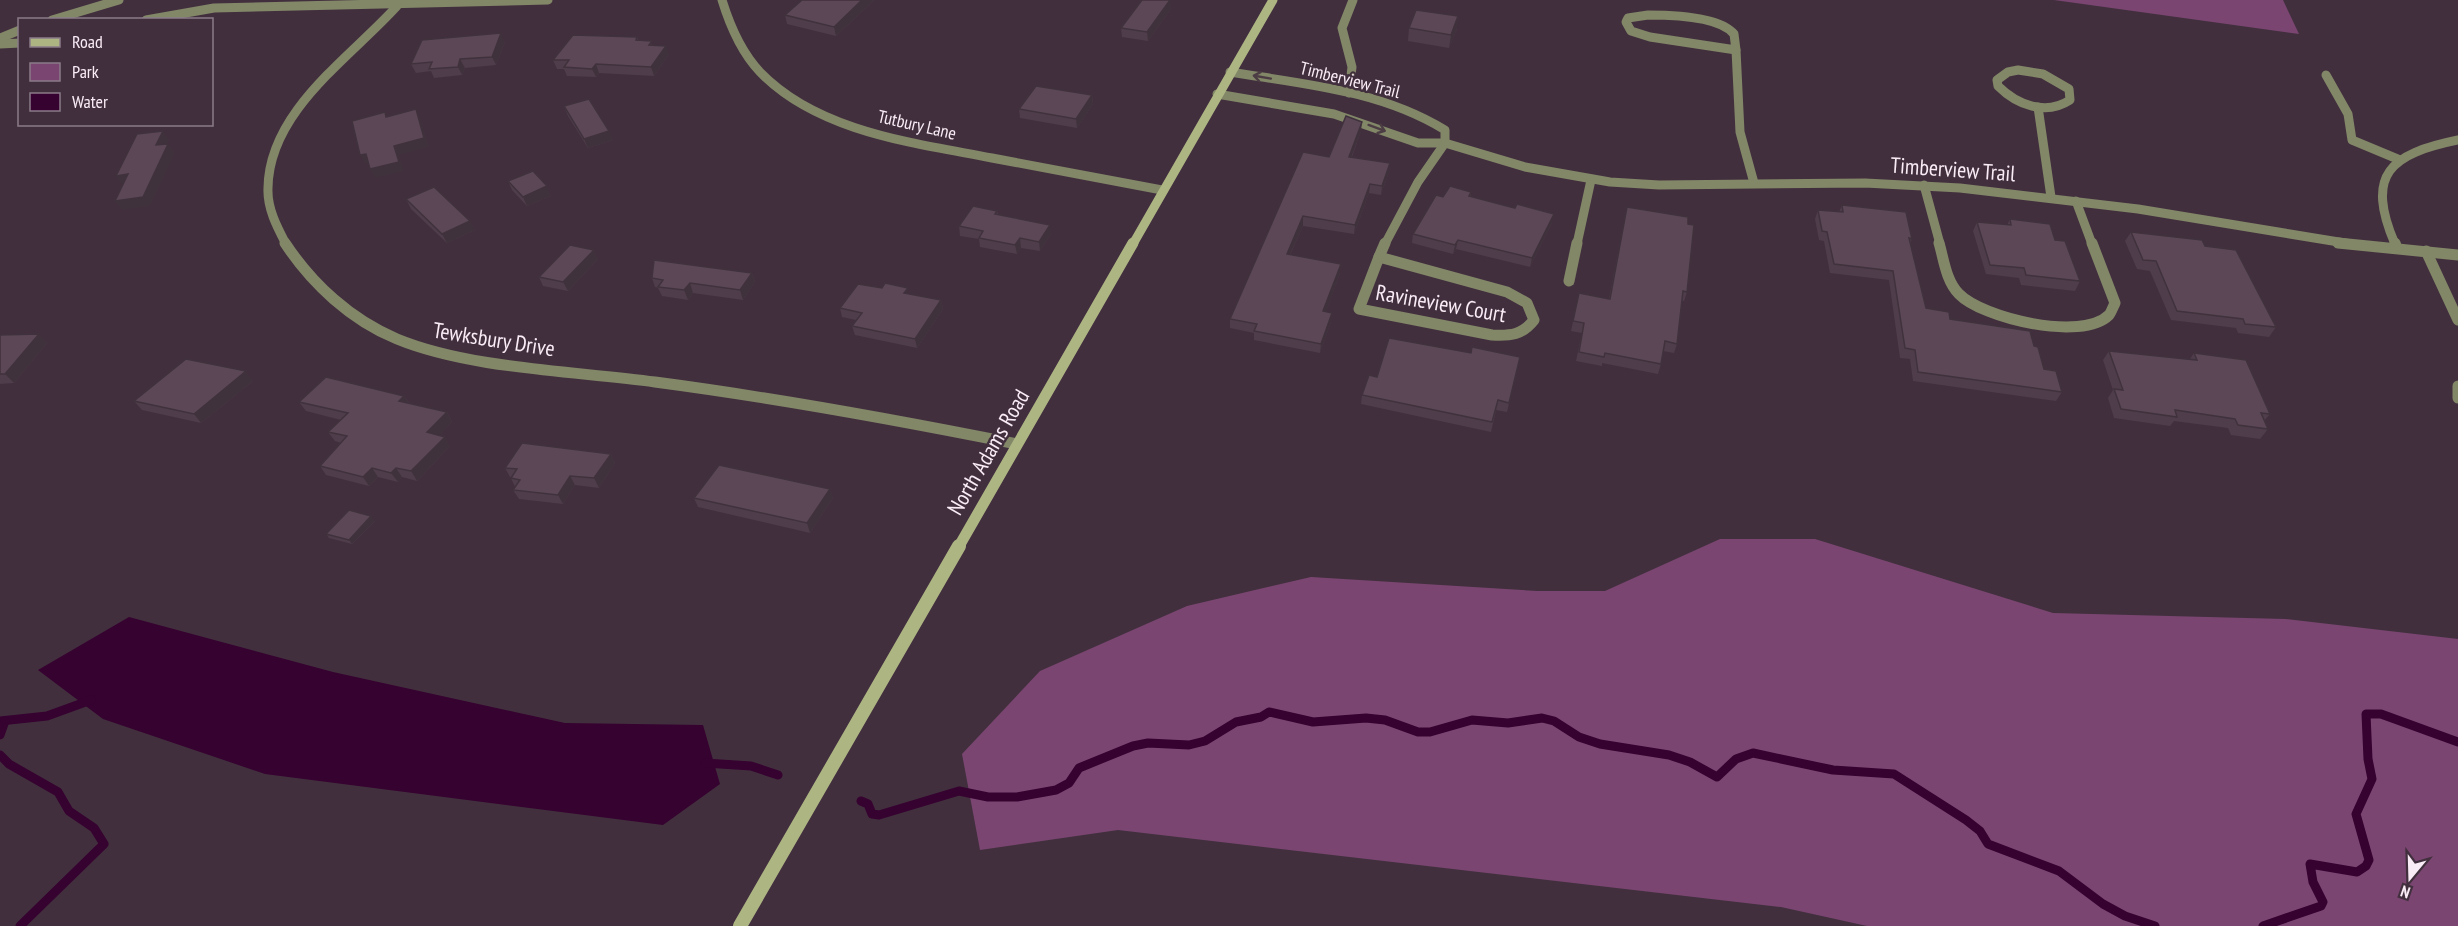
<svg xmlns="http://www.w3.org/2000/svg" width="2458" height="926" font-family="'PT Sans Narrow',sans-serif">
<style>
.green{fill:#7a4671}
.water{fill:#360230}
.lines{fill:none;stroke-linecap:round;stroke-linejoin:round}
.stream{stroke:#360230;stroke-width:9}
.lane{stroke:#828768;stroke-width:9}
.street-far1{stroke:#828768;stroke-width:9}
.street{stroke:#828768;stroke-width:11}
.secondary-far2{stroke:#adb583;stroke-width:9}
.secondary-far1{stroke:#adb583;stroke-width:11}
.secondary{stroke:#adb583;stroke-width:14}
.wall{fill:#4f3d4b}
.shaded-wall{fill:#40323d}
.building{fill:#5c4757;stroke:#40323d;stroke-width:1.5}
.oneway{stroke:#4c3c44}
.labels{text-anchor:middle;stroke-width:5;stroke-linejoin:round;paint-order:stroke}
.far-street-label{font-size:18px;fill:#f9ecf6;stroke:#422f3e}
.street-label{font-size:22px;fill:#f9ecf6;stroke:#422f3e}
</style>
<rect width="100%" height="100%" fill="#422f3e"/>
<g class="green">
<path d="M2054 0H2283L2299 34Z"/>
<path d="M1720 539H1815L2053 613 2285 619 2458 639V926H1867L1781 907 1118 830 980 850 962 754 1040 671 1187 606 1311 577 1537 591H1605Z"/>
</g>
<path class="water" d="M129 617 333 672 565 723 703 725 720 784 663 825 265 774 103 719 38 670Z"/>
<g class="lines">
<g class="stream">
<path d="M0 721 47 716 91 700"/>
<path d="M0 735 5 721"/>
<path d="M0 755 9 764 58 792 69 811 94 828 104 844 20 926"/>
<path d="M705 763 751 766 778 775"/>
<path d="M861 801 868 804 872 814 879 815 959 791 988 797H1017L1056 790 1069 783 1079 768 1133 746 1148 743 1189 745 1205 741 1236 722 1261 717 1269 712 1313 722 1366 718 1385 720 1418 732H1430L1472 720 1508 723 1542 718 1554 721 1579 737 1600 744 1669 755 1690 762 1717 777 1736 759 1753 753 1833 770 1894 774 1966 820 1980 831 1988 844 2059 871 2103 904 2125 916 2155 926"/>
<path d="M2263 926 2321 906 2323 902 2313 882 2310 864 2357 872 2366 866 2369 860 2356 814 2372 779 2368 759 2366 714H2381L2458 742"/>
</g>
<g class="lane">
<path d="M2326 75 2348 114 2352 140 2400 160"/>
<path d="M1349 93 1352 67 1342 28 1353 0"/>
</g>
<g class="street-far1">
<path d="M722 0C730 26 741 52 760 72 818 132 914 143 992 158 1048 169 1105 179 1162 190"/>
<path d="M1648 15C1670 15 1719 16 1734 34L1736 50 1650 37 1631 31 1626 22 1628 18Z"/>
<path d="M52 20 119 0"/>
<path d="M146 20 214 8 548 0"/>
<path d="M0 38 20 30"/>
<path d="M0 44 20 43"/>
<path d="M1736 50 1740 132 1754 183"/>
<path d="M2018 70 2043 74 2069 89 2070 100C2046 116 2017 105 1998 86L1997 80 2008 72Z"/>
<path d="M1230 72C1303 84 1380 90 1445 130V143"/>
<path d="M1217 94 1334 114 1418 143H1445L1525 167 1610 182 1659 185 1865 183 1960 188 2138 209 2351 244"/>
<path d="M2038 107 2051 197"/>
<path d="M1924 185 1940 244"/>
<path d="M2076 201 2092 244"/>
<path d="M286 244C277 227 267 208 268 188 269 111 350 58 397 6"/>
<path d="M1385 244 1418 182 1445 143"/>
<path d="M1577 244 1591 180"/>
<path d="M2395 244C2365 174 2390 154 2458 140"/>
</g>
<g class="street">
<path d="M285 243C312 284 351 320 397 339 470 369 575 371 655 382 777 398 897 420 1017 444"/>
<path d="M1939 243C1944 260 1946 281 1959 294 1982 318 2082 342 2109 315 2111 313 2113 307 2115 303L2092 243"/>
<path d="M2338 243 2458 255"/>
<path d="M2395 243 2397 248"/>
<path d="M2426 251 2458 320"/>
<path d="M1379 257 1507 292 1527 303 1534 320C1522 335 1511 336 1492 335L1359 309Z"/>
<path d="M1379 257 1385 243"/>
<path d="M1569 281 1577 243"/>
<path d="M2458 386V398"/>
</g>
<path class="secondary-far2" d="M1133 244 1273 0"/>
<path class="secondary-far1" d="M958 548 1133 243"/>
<path class="secondary" d="M740 926 959 546"/>
</g>
<g class="wall">
<path d="M874 0 836 36 787 24 785 15Z"/>
<path d="M1171 9 1148 41 1122 37 1121 28Z"/>
<path d="M1409 28 1457 29 1449 48 1408 41Z"/>
<path d="M637 37 638 40 653 45 669 54 654 76 599 73 596 77 567 76 564 69H557L553 60Z"/>
<path d="M505 42 496 65 465 68 462 75 434 78 431 71 416 73 411 64Z"/>
<path d="M1092 95 1093 104 1077 128 1020 118 1019 109Z"/>
<path d="M564 106 613 140 588 148 568 116Z"/>
<path d="M1361 131 1352 157 1390 163 1389 172 1381 195 1369 193 1354 234 1303 226 1290 255 1340 273 1326 312 1331 322 1320 353 1254 340V333L1230 328V319L1329 157Z"/>
<path d="M508 181 551 196 527 206 512 190Z"/>
<path d="M1471 192V197L1552 223 1530 267 1456 249 1453 254 1412 243 1413 234 1443 197Z"/>
<path d="M406 199 475 230 447 243 411 209Z"/>
<path d="M1842 205 1912 239 1910 244 1926 308 1950 319 2034 346 2044 369 2062 392 2056 401 1913 381 1910 359 1900 358 1889 280 1830 273 1824 241 1819 240 1815 219 1818 210 1839 212Z"/>
<path d="M1627 207 1688 224 1687 292 1684 301H1682L1677 344 1674 353 1663 351 1661 364 1658 374 1602 363V366L1576 361 1582 333 1571 331 1579 293 1609 299Z"/>
<path d="M997 211 998 214 1051 234 1040 251 1021 248 1017 254 980 247 979 239 960 236 959 226Z"/>
<path d="M2010 219 2055 240 2080 281 2075 291 2021 285 2019 278 1986 274 1973 231 1977 222 2007 225Z"/>
<path d="M2131 232 2205 246 2276 327 2269 337 2238 333 2236 328 2171 320 2150 271 2137 269 2125 241Z"/>
<path d="M598 259 568 291 543 286 539 277Z"/>
<path d="M752 273 755 282 743 300 693 293 688 300 662 296 658 288 655 287 652 278Z"/>
<path d="M909 294 941 300 943 309 917 348 855 335 852 326 856 320 842 317 840 308Z"/>
<path d="M0 335 47 343 14 383 0 384Z"/>
<path d="M2109 351 2190 359 2194 353 2270 414 2264 421 2268 429 2260 439 2231 435 2228 428 2174 421 2170 426 2114 418 2108 398 2113 390 2103 360Z"/>
<path d="M1471 353 1520 357 1507 412 1496 410 1491 432 1361 404 1362 395 1377 377Z"/>
<path d="M253 381 201 423 142 410 134 401Z"/>
<path d="M404 396 409 403 447 412 452 422 439 435 450 446 417 481 402 477 398 482 378 477 369 486 326 475 320 466 341 443 335 441 328 432 341 420 306 411 299 402Z"/>
<path d="M611 454 615 463 599 488 575 485 563 504 519 499 513 490 515 487 511 478V477H510L505 468Z"/>
<path d="M694 498H833L810 533 698 507Z"/>
<path d="M375 521 352 544 329 538 326 534Z"/>
</g>
<g class="shaded-wall">
<path d="M862 0H874L836 36 834 27Z"/>
<path d="M1170 0 1171 9 1148 41 1147 32Z"/>
<path d="M1458 16 1457 29 1449 48 1451 35Z"/>
<path d="M501 33 505 42 496 65 492 57Z"/>
<path d="M666 46 669 54 654 76 651 67Z"/>
<path d="M460 59 465 68 462 75 458 67Z"/>
<path d="M596 64 599 73 596 77 592 69Z"/>
<path d="M1092 95 1093 104 1077 128 1076 119Z"/>
<path d="M416 109 420 118 429 147 399 155 404 171 375 178 370 169Z"/>
<path d="M1362 122 1361 131 1348 166 1349 157Z"/>
<path d="M163 131 169 140 162 155 156 145Z"/>
<path d="M609 131 613 140 588 148 584 139Z"/>
<path d="M168 144 175 153 150 206 122 210 115 201Z"/>
<path d="M366 154 371 163 365 164 360 155Z"/>
<path d="M1390 163 1389 172 1381 195 1382 186Z"/>
<path d="M128 174 122 185 116 176Z"/>
<path d="M1370 184 1369 193 1354 234 1355 225Z"/>
<path d="M547 186 551 196 527 206 523 197Z"/>
<path d="M1554 214 1552 223 1530 267 1532 258Z"/>
<path d="M1303 216V226L1286 263 1287 254Z"/>
<path d="M470 221 475 230 447 243 442 234Z"/>
<path d="M1050 225 1051 234 1040 251 1039 242Z"/>
<path d="M1020 238 1021 248 1017 254 1015 245Z"/>
<path d="M1458 240 1456 249 1453 254 1455 245Z"/>
<path d="M594 250 598 259 568 291 563 282Z"/>
<path d="M1341 264 1340 273 1323 321V311Z"/>
<path d="M752 273 755 282 743 300 740 290Z"/>
<path d="M690 283 693 293 688 300 684 290Z"/>
<path d="M941 300 943 309 917 348 915 339Z"/>
<path d="M1332 313 1331 322 1320 353 1321 344Z"/>
<path d="M39 334 47 343 14 383 5 374Z"/>
<path d="M246 371 253 381 201 423 194 414Z"/>
<path d="M404 396 410 405 399 401Z"/>
<path d="M447 412 452 422 433 442 427 432Z"/>
<path d="M445 437 450 446 417 481 411 471Z"/>
<path d="M611 454 615 463 599 488 594 478Z"/>
<path d="M372 468 378 477 369 486 363 477Z"/>
<path d="M396 468 402 477 398 482 391 473Z"/>
<path d="M570 476 575 485 563 504 558 495Z"/>
<path d="M830 489 833 498 810 533 807 523Z"/>
<path d="M371 516 375 521 352 544 349 540Z"/>
</g>
<g class="building">
<path d="M802 0H862L834 27 785 15Z"/>
<path d="M1142 0H1170L1147 32 1121 28Z"/>
<path d="M1416 10 1458 16 1451 35 1409 28Z"/>
<path d="M501 33 492 57 460 59 458 67 429 69 432 62 411 64 422 40Z"/>
<path d="M573 35 637 37 636 40 652 41 649 45 666 46 651 67 596 64 592 69 564 67 569 60H553Z"/>
<path d="M1036 86 1092 95 1076 119 1019 109Z"/>
<path d="M589 99 609 131 584 139 564 106Z"/>
<path d="M416 109 424 138 394 146 399 162 370 169 366 154 360 155 352 121 385 112 386 117Z"/>
<path d="M1346 116 1362 122 1349 157 1390 163 1382 186 1370 184 1355 225 1303 216 1287 254 1341 264 1323 311 1332 313 1321 344 1254 331 1257 324 1230 319 1303 152 1329 157Z"/>
<path d="M163 131 156 145 168 144 143 197 115 201 128 174 116 176 137 134Z"/>
<path d="M533 171 547 186 523 197 508 181Z"/>
<path d="M1450 186 1471 192 1469 196 1515 208 1517 204 1554 214 1532 258 1458 240 1455 245 1413 234 1436 195 1443 197Z"/>
<path d="M434 187 470 221 442 234 406 199Z"/>
<path d="M1842 205 1906 212 1912 239 1909 238 1926 308 1949 312 1950 319 2030 331 2034 346 2038 347 2044 369 2056 371 2062 392 1918 372 1915 350 1905 348 1893 271 1834 264 1827 232 1822 231 1818 210 1843 212Z"/>
<path d="M973 206 997 211 995 214 1050 225 1039 242 1020 238 1015 245 979 238 983 231 959 226Z"/>
<path d="M1627 207 1688 217V224L1694 225 1687 292 1683 291 1677 344 1665 341 1661 364 1605 353 1604 357 1579 352 1584 323 1573 321 1579 293 1610 299Z"/>
<path d="M2010 219 2050 224 2055 240 2065 241 2080 281 2026 275 2024 268 1990 265 1977 222 2011 225Z"/>
<path d="M2131 232 2202 240 2205 246 2236 250 2276 327 2245 324 2243 319 2177 311 2156 261 2143 260Z"/>
<path d="M570 245 594 250 563 282 539 277Z"/>
<path d="M654 260 752 273 740 290 690 283 684 290 658 287 663 280 652 278Z"/>
<path d="M885 283 908 288 904 293 941 300 915 339 852 326 862 313 840 308 858 284 882 288Z"/>
<path d="M39 334 5 374H0V335Z"/>
<path d="M1389 338 1471 353 1472 347 1520 357 1509 403 1498 400 1492 422 1362 395 1369 375 1377 377Z"/>
<path d="M2109 351 2197 360 2194 353 2246 360 2270 414 2261 413 2268 429 2238 425 2235 419 2175 410 2177 417 2121 409 2114 389 2123 390Z"/>
<path d="M186 359 246 371 194 414 134 401Z"/>
<path d="M326 377 404 396 399 401 447 412 427 432 445 437 411 471 396 468 391 473 372 468 363 477 320 466 347 436 328 432 348 413 299 402Z"/>
<path d="M522 443 611 454 594 478 570 476 558 495 513 490 520 480 511 478 517 469 505 468Z"/>
<path d="M719 465 830 489 807 523 694 498Z"/>
<path d="M349 510 371 516 349 540 326 534Z"/>
</g>
<defs><path id="oneway-shaft" d="M-6 0H5M1.5-3L5.5 0L1.5 3" fill="none" stroke-width="1.6" stroke-linecap="round" stroke-linejoin="round" transform="scale(1.5)"/></defs>
<g class="oneway">
<use href="#oneway-shaft" transform="translate(1262 77) rotate(-170)"/>
<use href="#oneway-shaft" transform="translate(1377 128) rotate(20)"/>
</g>
<g class="labels">
<g class="far-street-label">
<text transform="translate(1350 80) rotate(14)" y="6">Timberview Trail</text>
<text transform="translate(917 125) rotate(13)" y="6">Tutbury Lane</text>
</g>
<g class="street-label">
<text transform="translate(1953 169) rotate(4)" y="8">Timberview Trail</text>
<text transform="translate(1441 303) rotate(10)" y="8">Ravineview Court</text>
<text transform="translate(494 339) rotate(9)" y="8">Tewksbury Drive</text>
<text transform="translate(988 452) rotate(-60)" y="8">North Adams Road</text>
</g>
</g>
<rect x="18" y="18" width="195" height="108" fill="#422f3e" stroke="#8b7b88" stroke-width="1.5"/>
<rect x="30" y="38" width="30" height="9" fill="#adb583" stroke="#8b7b88" stroke-width="1.5"/>
<text x="72" y="48" font-size="18" fill="#f9ecf6">Road</text>
<rect x="30" y="63" width="30" height="18" fill="#7a4671" stroke="#8b7b88" stroke-width="1.5"/>
<text x="72" y="78" font-size="18" fill="#f9ecf6">Park</text>
<rect x="30" y="93" width="30" height="18" fill="#360230" stroke="#8b7b88" stroke-width="1.5"/>
<text x="72" y="108" font-size="18" fill="#f9ecf6">Water</text>
<g transform="translate(2410 878) rotate(199)" stroke="#422f3e" stroke-width="4.5" paint-order="stroke">
<path d="M0-4.5L10 22L0 15L-10 22Z" fill="#f9ecf6"/>
<text y="-9" font-size="16" font-weight="bold" text-anchor="middle" fill="#f9ecf6">N</text>
</g>
</svg>
